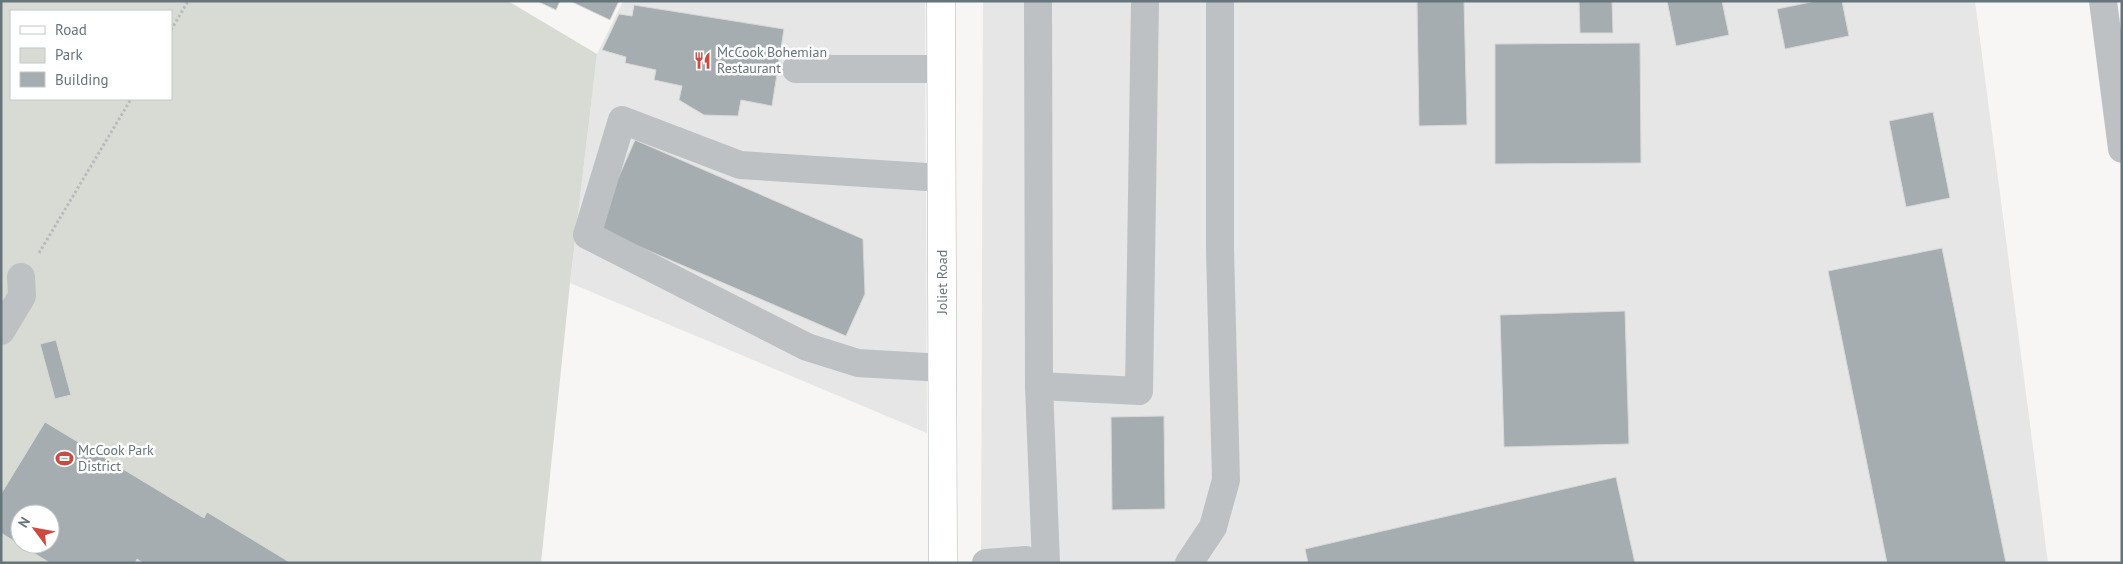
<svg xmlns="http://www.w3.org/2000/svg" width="2123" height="564" font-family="'PT Sans',sans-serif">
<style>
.built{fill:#e5e6e5}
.green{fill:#d8dbd4;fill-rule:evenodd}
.building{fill:#a5adb0;stroke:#d8d8d7;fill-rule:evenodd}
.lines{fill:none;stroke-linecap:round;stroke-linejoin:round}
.major-casing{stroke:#b1b6b8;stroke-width:29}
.path{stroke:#b7bbbc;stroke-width:3;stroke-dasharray:2.5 2.5;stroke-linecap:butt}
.minor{stroke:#bdc1c4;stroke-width:28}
.major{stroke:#fff;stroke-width:28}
.labels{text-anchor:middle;stroke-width:5;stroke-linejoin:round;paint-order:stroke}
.poi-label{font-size:14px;fill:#66757b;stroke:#fff;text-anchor:start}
.street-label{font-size:14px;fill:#66757b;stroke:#fff}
</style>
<rect width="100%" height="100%" fill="#f7f6f4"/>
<g class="built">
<path d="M623 1H925L927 433 570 283 597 54Z"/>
<path d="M983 1H1975L2048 563H981Z"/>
</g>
<path class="green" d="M1 1H508L597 54 570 283 541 563H1ZM11 11H171V99H11ZM20 514H50V544H20Z"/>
<g class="building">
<path d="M537 1H560L556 10Z"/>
<path d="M570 1H619L610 20Z"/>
<path d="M1417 1H1464L1467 125 1419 126Z"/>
<path d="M1579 1H1612L1613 33H1580Z"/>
<path d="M1667 1H1722L1729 35 1676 46Z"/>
<path d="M1816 1H1842L1849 36 1785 49 1777 9Z"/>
<path d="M634 5 784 29 772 106 741 100 738 116 704 115 679 100 682 86 654 80 656 70 625 63 626 57 602 50 619 14 632 16Z"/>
<path d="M1640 43 1641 163 1495 164V44Z"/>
<path d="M1933 112 1950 198 1906 207 1889 121Z"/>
<path d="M635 140 863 239 865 294 846 336 596 228Z"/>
<path d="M1942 248 2006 563H1887L1828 271Z"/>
<path d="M1625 311 1629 444 1504 447 1500 315Z"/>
<path d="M56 340 71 395 55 399 40 344Z"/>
<path d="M1164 416 1165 509 1112 510 1111 417Z"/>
<path d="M45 422 204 518 207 512 291 563H143L137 559 135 563H50L1 533V494ZM20 514H50V544H20Z"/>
<path d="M1616 477 1635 563H1308L1305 549Z"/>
</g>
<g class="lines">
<defs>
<path id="major" d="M941 1 943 563"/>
</defs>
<use href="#major" class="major-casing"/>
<g class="path">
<path d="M171 30 188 1"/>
<path d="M39 253 131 99"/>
</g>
<g class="minor">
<path d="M1038 1 1039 386 1046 563"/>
<path d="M2103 1 2122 149"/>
<path d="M796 69H941"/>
<path d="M942 178 740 165 622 120 587 235 807 347 858 363 943 368"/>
<path d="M1 331 22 296 21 277"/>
<path d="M1039 386 1139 391 1145 1"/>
<path d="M986 563 1026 560 1029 563"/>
<path d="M1189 563 1213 527 1226 480 1220 250V1"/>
</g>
<use href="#major" class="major"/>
</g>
<defs>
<symbol id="restaurant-bare" viewBox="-9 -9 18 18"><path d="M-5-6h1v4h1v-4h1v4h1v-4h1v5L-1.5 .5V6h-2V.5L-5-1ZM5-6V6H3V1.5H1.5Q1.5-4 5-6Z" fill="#cc4a3f" stroke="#fff" stroke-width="2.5" paint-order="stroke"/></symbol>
<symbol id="stadium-bare" viewBox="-9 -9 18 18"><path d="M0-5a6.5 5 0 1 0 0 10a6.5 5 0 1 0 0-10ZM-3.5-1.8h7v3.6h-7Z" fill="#cc4a3f" stroke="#fff" stroke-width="2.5" paint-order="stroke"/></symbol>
</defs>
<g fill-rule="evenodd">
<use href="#restaurant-bare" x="690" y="48" width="25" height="25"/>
<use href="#stadium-bare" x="52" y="446" width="25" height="25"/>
</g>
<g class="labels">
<g class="poi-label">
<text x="717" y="57">McCook Bohemian<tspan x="717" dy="16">Restaurant</tspan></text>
<text x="78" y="455">McCook Park<tspan x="78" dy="16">District</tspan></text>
</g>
<g class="street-label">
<text transform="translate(942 282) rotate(-90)" y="5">Joliet Road</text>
</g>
</g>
<rect width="2123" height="564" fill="none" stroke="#66757b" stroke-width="5"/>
<rect x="10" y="10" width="162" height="90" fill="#ffffff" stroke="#c2c8ca"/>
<rect x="20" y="26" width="25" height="8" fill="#ffffff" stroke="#c2c8ca"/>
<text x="55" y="35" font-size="15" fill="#66757b">Road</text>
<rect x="20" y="48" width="25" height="15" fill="#d8dbd4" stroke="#c2c8ca"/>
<text x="55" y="60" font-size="15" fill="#66757b">Park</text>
<rect x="20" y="72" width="25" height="15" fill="#a5adb0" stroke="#c2c8ca"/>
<text x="55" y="85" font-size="15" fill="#66757b">Building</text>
<g transform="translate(35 529) rotate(302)"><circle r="24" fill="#ffffff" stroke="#c2c8ca"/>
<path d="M0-4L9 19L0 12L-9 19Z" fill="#cc4a3f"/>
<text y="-8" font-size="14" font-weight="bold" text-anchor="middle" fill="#66757b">N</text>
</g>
</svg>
